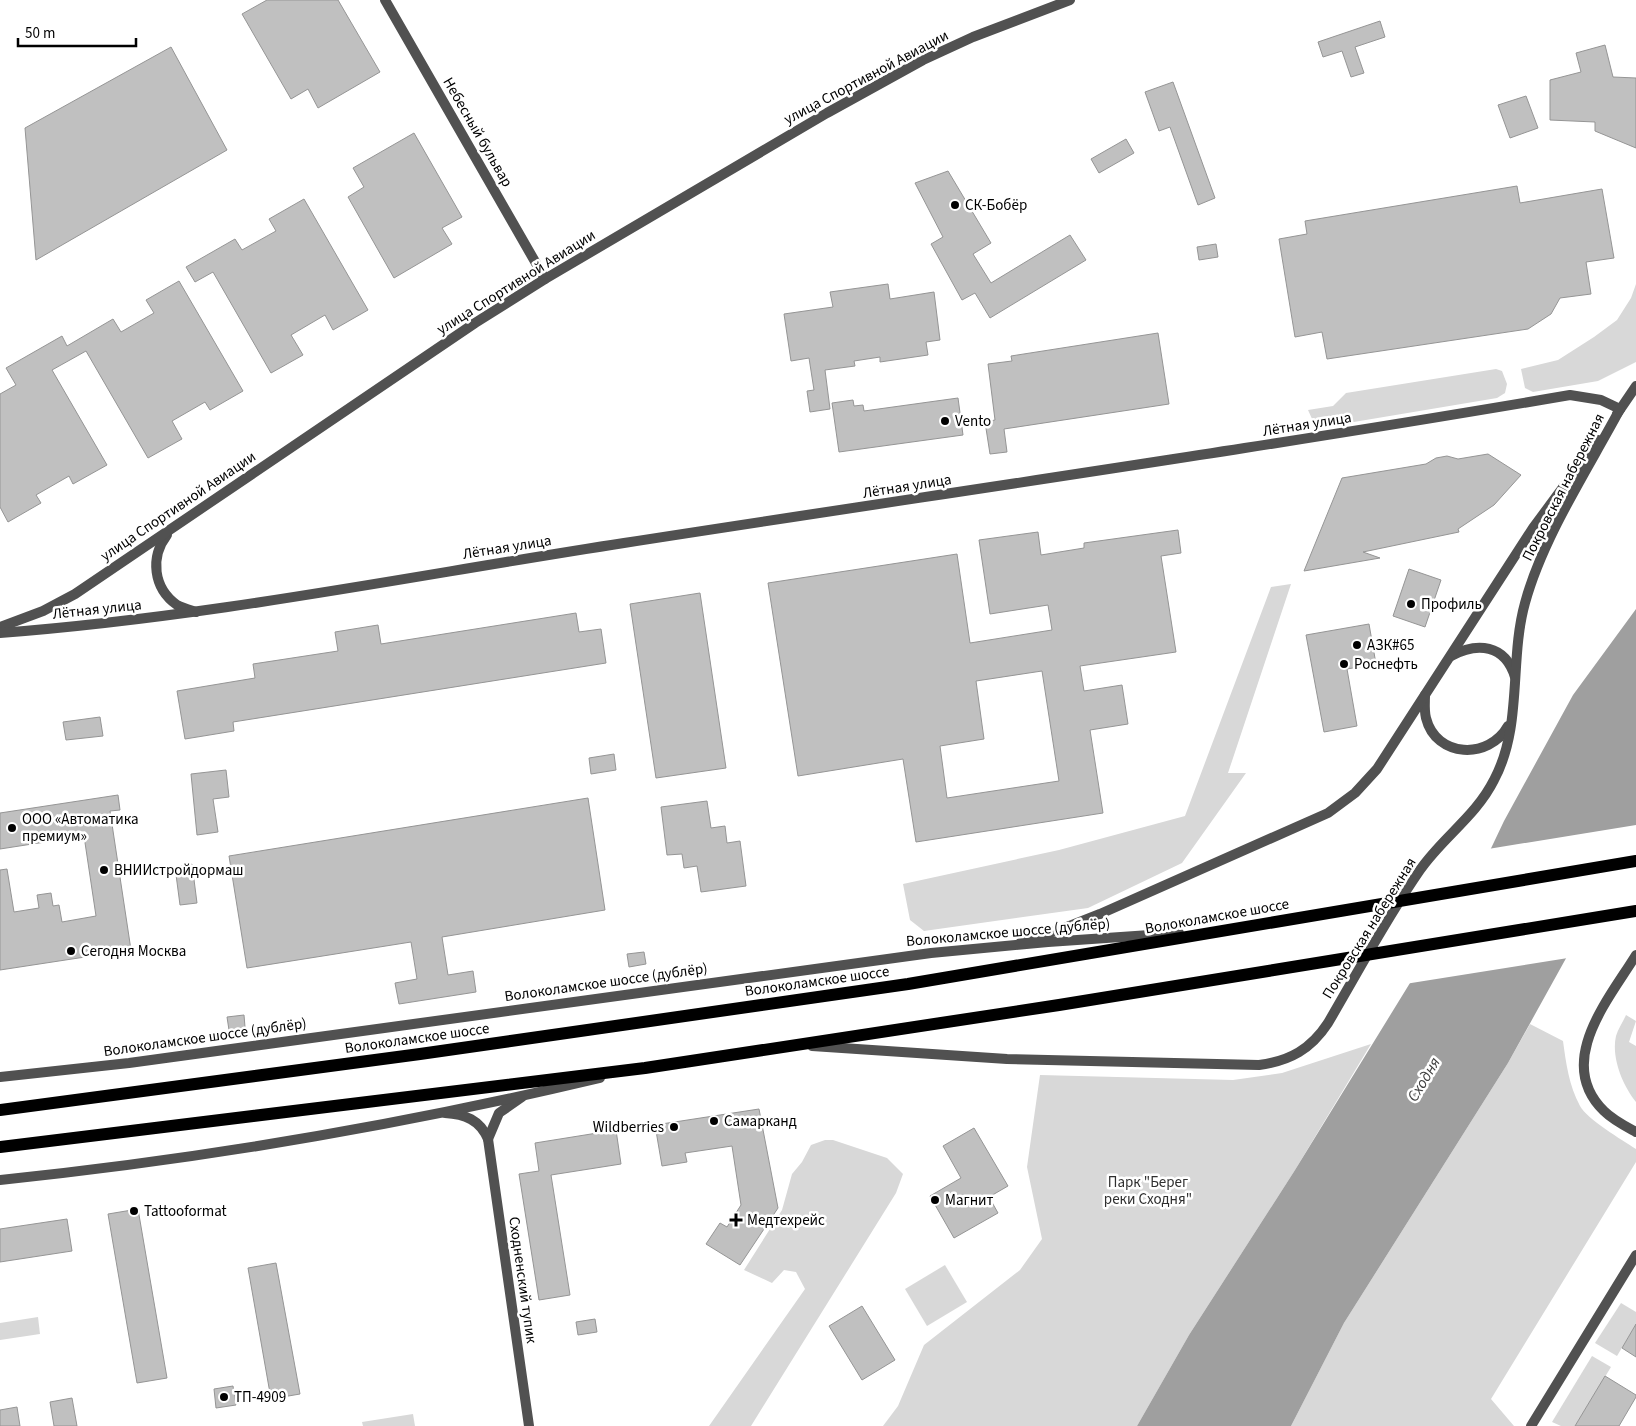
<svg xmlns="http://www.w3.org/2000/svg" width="1636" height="1426" font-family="'Source Sans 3',sans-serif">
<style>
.green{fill:#d8d8d8}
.water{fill:#9f9f9f}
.pier{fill:#fff}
.building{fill:#c0c0c0;stroke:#959595;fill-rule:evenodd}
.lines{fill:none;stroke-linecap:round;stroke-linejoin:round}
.minor{stroke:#515151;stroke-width:10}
.tertiary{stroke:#515151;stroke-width:10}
.primary{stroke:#000;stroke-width:12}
.poi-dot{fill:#000;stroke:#fff;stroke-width:2}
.labels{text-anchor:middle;stroke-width:5;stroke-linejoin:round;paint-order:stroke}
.street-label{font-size:15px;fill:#000;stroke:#fff}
.poi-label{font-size:15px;fill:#000;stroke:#fff;text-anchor:start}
.park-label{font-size:15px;fill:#2f2f2f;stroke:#fff}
.water-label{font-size:16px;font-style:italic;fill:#404040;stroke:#fff}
</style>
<rect width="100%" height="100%" fill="#fff"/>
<g class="green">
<path d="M1636 284V362L1598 381 1533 392 1525 388 1521 369 1558 360 1594 337 1617 320 1631 298Z"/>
<path d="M1496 369 1502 371 1507 384 1505 393 1497 398 1324 427 1313 421 1308 410 1333 406 1346 393Z"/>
<path d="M1291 584 1228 773H1246L1182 863 1088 908 924 931 910 920 903 884 1059 850 1185 816 1271 587Z"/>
<path d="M1626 1015 1636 1021 1629 1042 1636 1046V1102C1623 1086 1611 1058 1616 1036 1618 1029 1623 1022 1626 1015Z"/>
<path d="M1530 1024 1563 1041C1566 1063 1569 1086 1580 1106 1587 1119 1622 1140 1636 1149V1162L1491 1399 1514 1426H1291L1344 1323 1508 1063Z"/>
<path d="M1371 1044 1295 1170 1189 1335 1137 1426H883L898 1406 924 1345 1020 1270 1042 1239 1027 1167 1040 1075 1233 1080 1282 1073Z"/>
<path d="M825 1140H833L887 1158 903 1174 896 1193 751 1426H709L805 1289 796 1272 784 1270 772 1283 744 1270 782 1210 792 1174 802 1162 811 1145Z"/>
<path d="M945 1265 967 1302 927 1326 905 1289Z"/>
<path d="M1621 1303 1636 1312V1324L1617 1356 1595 1343Z"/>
<path d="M38 1317 40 1334 0 1340V1323Z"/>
<path d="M1592 1356 1611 1367 1575 1426H1561L1552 1422Z"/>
<path d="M413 1414 415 1426H363L362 1422Z"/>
</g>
<path class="water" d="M1636 609V832L1508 1063 1344 1323 1291 1426H1137L1189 1335 1295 1170 1485 861 1504 821 1573 695Z"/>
<path class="pier" d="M1636 825V837L1568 958 1405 984 1488 849Z"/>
<g class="building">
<path d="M267 0H338L380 72 318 108 308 89 291 99 242 14Z"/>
<path d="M1380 21 1385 37 1355 47 1364 73 1351 77 1342 51 1323 57 1318 42Z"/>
<path d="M1605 45 1613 77 1636 78V148L1595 131V122L1550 120V80L1581 72 1576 53Z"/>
<path d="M171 47 227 150 36 260 25 128Z"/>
<path d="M1173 82 1215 198 1198 205 1170 127 1159 131 1145 92Z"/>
<path d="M1526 96 1538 128 1510 138 1498 105Z"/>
<path d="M414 133 462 217 442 228 452 244 394 278 348 197 364 187 353 168Z"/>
<path d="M1126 139 1134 153 1099 173 1091 159Z"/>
<path d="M948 171 991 243 973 254 991 283 1070 235 1086 260 990 318 975 293 962 300 931 244 943 237 915 183Z"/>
<path d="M1517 186 1520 203 1602 189 1614 258 1586 262 1591 294 1560 298 1551 314 1528 329 1327 359 1322 332 1295 337 1279 239 1307 234 1305 221Z"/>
<path d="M304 199 368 310 333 330 325 315 291 335 303 355 271 373 213 272 195 282 186 267 235 239 242 250 276 231 269 219Z"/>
<path d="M1216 244 1218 257 1199 260 1197 247Z"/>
<path d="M179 281 243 391 210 410 205 402 172 421 182 439 148 458 86 351 52 370 107 465 73 484 69 476 36 495 41 503 8 522 0 507V394L16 385 6 368 62 336 67 346 113 319 121 332 154 313 146 300Z"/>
<path d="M888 284 890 299 934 292 940 340 926 342 928 355 880 362V357L854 361 855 366 825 370 830 409 810 412 807 391 814 390 809 358 791 361 784 314 833 307 830 292Z"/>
<path d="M1158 333 1169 404 1004 429 1007 452 990 454 985 422 995 420 988 364 1012 361 1011 356Z"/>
<path d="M958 398 963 435 839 452 832 403 853 400 854 406 863 405 864 411Z"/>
<path d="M1488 454 1521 475 1494 505 1458 529 1459 532 1363 552 1380 558 1304 571 1342 478 1426 464 1436 458 1447 456 1458 459Z"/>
<path d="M1178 530 1181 553 1161 556 1176 652 1080 666 1084 691 1122 685 1128 724 1090 730 1103 813 916 842 903 759 798 776 768 583 957 554 970 643 1052 630 1048 605 990 614 979 540 1038 532 1041 555 1084 548V543ZM1042 671 1059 781 947 798 940 746 984 739 976 681Z"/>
<path d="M1409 569 1441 580 1425 627 1393 616Z"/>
<path d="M700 593 726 768 656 778 630 604Z"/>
<path d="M576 613 579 632 601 629 606 663 233 722 234 731 185 739 177 691 255 678 253 664 338 651 335 632 378 625 381 644Z"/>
<path d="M1369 624 1376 664 1347 669 1357 726 1324 732 1306 635Z"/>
<path d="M100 717 103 736 66 740 63 722Z"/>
<path d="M614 754 616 770 591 774 589 758Z"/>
<path d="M226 770 229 797 213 799 218 832 197 835 191 774Z"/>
<path d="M118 795 120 810 110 811 131 950 0 970V870L7 869 14 912 39 908 37 895 51 893 53 906 59 905 62 922 96 916 84 836 0 849V813Z"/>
<path d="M588 798 605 910 442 937 448 975 473 971 476 992 399 1004 395 983 417 979 411 942 247 968 229 856Z"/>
<path d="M707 801 711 828 725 826 727 843 740 841 746 886 701 892 697 866 684 868 682 854 667 855 661 807Z"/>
<path d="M192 864 197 903 180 905 175 867Z"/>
<path d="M644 952 646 964 629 967 627 954Z"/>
<path d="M244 1015 245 1027 229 1030 227 1017Z"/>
<path d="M759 1109 778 1208 740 1265 706 1244 720 1223 727 1227 741 1205 732 1146 685 1153 687 1162 662 1166 655 1125Z"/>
<path d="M974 1128 1008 1186 989 1197 998 1213 954 1238 930 1196 961 1178 943 1146Z"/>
<path d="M616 1130 621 1164 551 1175 570 1295 539 1300 519 1174 539 1171 535 1143Z"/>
<path d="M138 1209 167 1378 137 1383 108 1214Z"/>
<path d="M67 1219 72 1251 0 1262V1229Z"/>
<path d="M276 1263 300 1394 271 1399 248 1268Z"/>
<path d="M862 1306 895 1360 862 1380 829 1326Z"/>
<path d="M595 1319 597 1332 578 1335 576 1322Z"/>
<path d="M1636 1324V1357L1622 1348Z"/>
<path d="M1605 1376 1636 1395V1397L1619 1426H1575Z"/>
<path d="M233 1386 236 1405 216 1408 214 1389Z"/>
<path d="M72 1398 77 1426H54L50 1402Z"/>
<path d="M17 1407 20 1426H0V1410Z"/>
</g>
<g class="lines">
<g class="minor">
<path d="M385 0 545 279"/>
<path d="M1617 414 1636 386"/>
<path d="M167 535C150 557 153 588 177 605 183 608 190 610 196 612"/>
<path d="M0 627 43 611 75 594 475 323 545 279 827 113 923 60 973 37 1070 0"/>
<path d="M0 633C210 617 416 575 624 543 939 494 1255 449 1570 395L1601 400 1620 409"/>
<path d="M1451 656C1477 642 1505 644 1515 677"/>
<path d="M1425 695C1425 702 1424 710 1426 718 1436 758 1489 760 1508 726"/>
<path d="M1021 942 1062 929 1100 914 1328 813 1355 793 1377 769 1533 528 1598 440"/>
<path d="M1636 955C1609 999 1554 1062 1604 1111 1613 1120 1625 1126 1636 1132"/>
<path d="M812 1046 1007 1059 1259 1065C1290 1061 1311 1049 1328 1023 1358 972 1386 919 1420 870 1442 838 1476 816 1494 780 1523 726 1509 660 1525 603 1543 537 1588 469 1620 409"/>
<path d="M445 1113C465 1114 480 1120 488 1139L529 1426"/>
<path d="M488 1139 499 1113 522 1097"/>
<path d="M1531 1426 1636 1255"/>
</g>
<g class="tertiary">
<path d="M0 1077 129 1063 931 953 1048 942 1179 933"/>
<path d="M0 1180C202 1159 402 1125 600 1078"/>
</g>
<g class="primary">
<path d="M0 1110 420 1054 908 984 1636 861"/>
<path d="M0 1147 645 1068 1059 1005 1636 911"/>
</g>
</g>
<g class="poi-dot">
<circle cx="955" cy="205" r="5"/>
<circle cx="945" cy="421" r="5"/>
<circle cx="1411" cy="604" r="5"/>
<circle cx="1357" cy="645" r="5"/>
<circle cx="1344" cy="664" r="5"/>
<circle cx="12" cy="828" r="5"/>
<circle cx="104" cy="870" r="5"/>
<circle cx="71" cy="951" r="5"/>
<circle cx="714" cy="1121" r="5"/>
<circle cx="674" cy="1127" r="5"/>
<circle cx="935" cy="1200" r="5"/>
<circle cx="134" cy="1211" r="5"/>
<path d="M733.5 1212.5h5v5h5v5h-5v5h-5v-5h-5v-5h5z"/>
<circle cx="224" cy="1397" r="5"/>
</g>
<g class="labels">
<g class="street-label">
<text transform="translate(866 77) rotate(-28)" y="5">улица Спортивной Авиации</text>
<text transform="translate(478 132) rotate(60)" y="5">Небесный бульвар</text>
<text transform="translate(516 282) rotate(-32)" y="5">улица Спортивной Авиации</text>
<text transform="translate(1307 424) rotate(-9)" y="5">Лётная улица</text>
<text transform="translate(907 486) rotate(-9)" y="5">Лётная улица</text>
<text transform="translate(1563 487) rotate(-63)" y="5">Покровская набережная</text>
<text transform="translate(178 506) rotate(-34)" y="5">улица Спортивной Авиации</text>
<text transform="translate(507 547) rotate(-9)" y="5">Лётная улица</text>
<text transform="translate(97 609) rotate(-6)" y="5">Лётная улица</text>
<text transform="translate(1217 916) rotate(-10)" y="5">Волоколамское шоссе</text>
<text transform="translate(1369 928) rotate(-58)" y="5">Покровская набережная</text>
<text transform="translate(1008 932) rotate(-5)" y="5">Волоколамское шоссе (дублёр)</text>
<text transform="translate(817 981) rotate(-8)" y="5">Волоколамское шоссе</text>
<text transform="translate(606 982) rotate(-8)" y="5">Волоколамское шоссе (дублёр)</text>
<text transform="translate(205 1037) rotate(-8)" y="5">Волоколамское шоссе (дублёр)</text>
<text transform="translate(417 1038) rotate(-8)" y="5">Волоколамское шоссе</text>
<text transform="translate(523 1280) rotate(82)" y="5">Сходненский тупик</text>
</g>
<g class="poi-label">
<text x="965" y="210">СК-Бобёр</text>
<text x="955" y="426">Vento</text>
<text x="1421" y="609">Профиль</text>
<text x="1367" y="650">АЗК#65</text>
<text x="1354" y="669">Роснефть</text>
<text x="22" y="824">ООО «Автоматика<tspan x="22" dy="17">премиум»</tspan></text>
<text x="114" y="875">ВНИИстройдормаш</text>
<text x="81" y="956">Сегодня Москва</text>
<text x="724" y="1126">Самарканд</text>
<text x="664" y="1132" text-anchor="end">Wildberries</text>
<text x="945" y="1205">Магнит</text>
<text x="144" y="1216">Tattooformat</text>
<text x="747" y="1225">Медтехрейс</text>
<text x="234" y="1402">ТП-4909</text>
</g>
<g class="park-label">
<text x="1148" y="1187">Парк "Берег<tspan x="1148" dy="17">реки Сходня"</tspan></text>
</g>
<g class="water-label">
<text transform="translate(1423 1079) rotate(-59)" y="6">Сходня</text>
</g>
</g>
<path d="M18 38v8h118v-8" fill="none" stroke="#000000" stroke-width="2.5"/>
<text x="25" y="38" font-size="15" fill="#000000" stroke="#ffffff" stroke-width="4" paint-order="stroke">50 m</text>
</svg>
